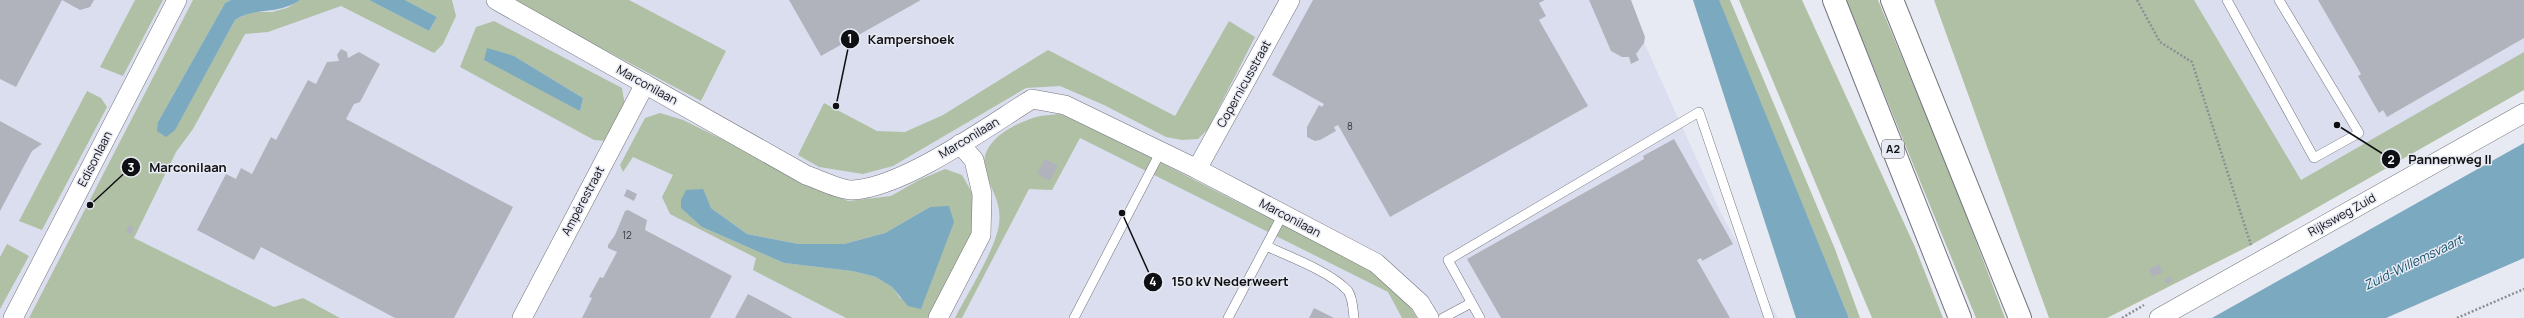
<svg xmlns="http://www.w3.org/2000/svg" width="2524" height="318" font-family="Manrope,sans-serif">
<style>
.built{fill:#dbdeef}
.green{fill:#b0c0a5;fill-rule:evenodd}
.water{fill:#7aa9c0}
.building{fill:#b1b3bc}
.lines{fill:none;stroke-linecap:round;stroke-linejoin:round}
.service-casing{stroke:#72747c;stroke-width:10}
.minor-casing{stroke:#72747c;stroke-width:20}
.motorway-casing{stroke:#72747c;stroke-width:24}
.path{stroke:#8d8e95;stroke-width:2.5;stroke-dasharray:2 2;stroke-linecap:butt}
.service{stroke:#fff;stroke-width:9}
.minor{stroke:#fff;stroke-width:19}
.motorway{stroke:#fff;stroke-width:22}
.labels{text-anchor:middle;stroke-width:3;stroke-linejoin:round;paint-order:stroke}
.number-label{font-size:10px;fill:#38393d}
.shield{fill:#e8eaf3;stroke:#505156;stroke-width:1}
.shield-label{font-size:11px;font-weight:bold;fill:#0f1013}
.street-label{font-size:12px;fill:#0f1013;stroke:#e8eaf3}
.water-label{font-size:13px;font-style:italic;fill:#14516a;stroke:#e8eaf3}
.leader{fill:none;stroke:#0f1013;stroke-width:1.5}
.callout-dot{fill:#0f1013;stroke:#e8eaf3;stroke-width:1.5}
.mark-label{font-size:12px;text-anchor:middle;font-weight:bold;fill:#fff}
.callout-label{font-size:13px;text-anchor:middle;font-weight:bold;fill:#0f1013;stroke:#e8eaf3;stroke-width:3;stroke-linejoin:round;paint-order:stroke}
</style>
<rect width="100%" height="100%" fill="#e8eaf3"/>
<g class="built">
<path d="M0 0H1625L1721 213 1778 318H0Z"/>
<path d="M2191 0H2524V61L2299 189Z"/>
</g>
<g class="green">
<path d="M135 0H163L123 76 100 67Z"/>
<path d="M193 0H231L225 3 158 122 175 129 235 20 251 12H272L287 8 300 0H369L429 31 437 17 405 0H452L456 16 443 44 434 53 341 6 268 32 245 34 193 129 176 152 134 238 274 307 303 298 340 318H29Z"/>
<path d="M511 0H629L726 51 701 101Z"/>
<path d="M1718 0H1730L1835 249 1860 318H1849Z"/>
<path d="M1739 0H1802L1915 247 1943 318H1872Z"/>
<path d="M1846 0H1878L1952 178 2005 318H1976Z"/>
<path d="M1934 0H2194L2301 180 2524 52V90L2251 245 2107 318H2049Z"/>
<path d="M494 21 622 88 625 106 606 141 594 140 460 67 476 27ZM514 56 583 98 580 111Z"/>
<path d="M1229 21 1255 37 1208 129 1198 139 1182 140 1166 137 1104 105 1060 86 1026 88 893 166 863 174 819 167 798 155 824 103 877 131 905 132 943 115 1048 50 1175 116Z"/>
<path d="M87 91 101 98 107 107 42 230 19 221Z"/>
<path d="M660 113 683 120 848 201 891 196 919 180 945 169 962 175 974 196 978 222 931 318H846L753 270 756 258 670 214 662 197 673 175 633 157 623 172 620 165 645 118ZM702 189 711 208 747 234 799 244H844L885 233 930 207 901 299 892 287 876 277 852 271 784 263 702 227Z"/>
<path d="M1060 114 1084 123 1364 267C1390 282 1402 292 1417 318H1402L1388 292 1080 138 1052 190 1029 189 962 318H955C967 294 996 249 999 224 1002 201 990 190 985 169 979 141 1014 124 1036 117 1043 115 1052 115 1060 114Z"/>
<path d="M7 244 29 256 0 309V257Z"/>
</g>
<g class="water">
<path d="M231 0H300C276 16 257 6 235 20L175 130 166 137 157 131 158 122 225 3Z"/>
<path d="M369 0H405L437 17 429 31Z"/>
<path d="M1693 0H1719L1849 318H1796Z"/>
<path d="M487 48 514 56 583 98 580 111 484 60Z"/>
<path d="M2524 143V258L2386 318H2212Z"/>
<path d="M703 189 711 208 747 234 799 244H844L885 233 930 207 949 206 954 222 921 309 908 306 892 287 876 277 852 271 784 263 702 227 681 208V200L686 190Z"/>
</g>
<g class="building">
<path d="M0 0H94L90 7 80 10 62 0 16 87 0 79Z"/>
<path d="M789 0H921L821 56Z"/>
<path d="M1313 0H1545L1539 3 1546 16 1539 20 1588 106 1390 217 1338 125 1334 127 1336 131 1320 140 1315 141 1307 137V127L1319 105 1322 107 1324 104 1272 75Z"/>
<path d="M1589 0H1631L1645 37 1644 43 1636 54 1639 60 1631 64 1629 57H1622L1611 51Z"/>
<path d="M2318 0H2524V38L2387 117 2383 110 2379 113 2358 76 2361 74Z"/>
<path d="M341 49 347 52 348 58 359 52 380 64 360 102 354 104 346 119 513 207 454 318H395L261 247 254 260 197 230 226 174 236 179 241 168 252 174 271 137 276 140 308 80 316 84 327 62 339 61 337 55Z"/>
<path d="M0 121 42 144 32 151 0 211Z"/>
<path d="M1674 139 1733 244 1702 261 1701 258 1697 260 1730 318H1501L1467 259 1644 159 1643 156Z"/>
<path d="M1045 159 1058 166 1050 181 1037 174Z"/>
<path d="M627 189 637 194 634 201 624 196Z"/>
<path d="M628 210 647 220 645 230 732 276 710 318H582L592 298 589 297 600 277 603 278 617 252 608 248V245L615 235 625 211Z"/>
<path d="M129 225 134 228 131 234 126 232Z"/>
<path d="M2159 264 2163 272 2152 277 2149 269Z"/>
<path d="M2170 276 2173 281 2167 284 2164 280Z"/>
<path d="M748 294 771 306 793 318H735Z"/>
<path d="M1314 308 1334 318H1309Z"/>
</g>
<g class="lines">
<defs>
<g id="service">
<path d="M2227 0 2314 158 2359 133 2279 0"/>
<path d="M1266 246C1290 257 1331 272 1348 291 1353 298 1353 310 1354 318"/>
<path d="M1074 318 1161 151"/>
<path d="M1228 318 1283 214"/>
<path d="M1443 318 1471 303"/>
<path d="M1480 318 1448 260 1699 112 1769 318"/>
</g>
<g id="minor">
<path d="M496 0 806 175C818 179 842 191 853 190 904 187 987 127 1032 99L1065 105 1197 169 1376 263 1420 303 1429 318"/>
<path d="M1197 169 1290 0"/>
<path d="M13 318 177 0"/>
<path d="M522 318 645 84"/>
<path d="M938 318 981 235 982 194 974 160 960 144"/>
<path d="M2159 318 2524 113"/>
</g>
<g id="motorway">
<path d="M1834 0 1960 318"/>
<path d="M1892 0 2020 318"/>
</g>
</defs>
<use href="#service" class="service-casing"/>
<use href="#minor" class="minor-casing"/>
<use href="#motorway" class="motorway-casing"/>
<g class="path">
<path d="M2137 0 2160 42 2192 62 2251 245"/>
<path d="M2122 318 2144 305"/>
<path d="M2457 318 2524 289"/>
</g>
<use href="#service" class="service"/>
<use href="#minor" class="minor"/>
<use href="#motorway" class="motorway"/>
</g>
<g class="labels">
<g class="number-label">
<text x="1350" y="130">8</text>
<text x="627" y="239">12</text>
</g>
<rect class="shield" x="1882" y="140" width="22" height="18" rx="3"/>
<g class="shield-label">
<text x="1893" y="153">A2</text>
</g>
<g class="street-label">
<text transform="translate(1244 84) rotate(-61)" y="4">Copernicusstraat</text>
<text transform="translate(647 85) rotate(29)" y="4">Marconilaan</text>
<text transform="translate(969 138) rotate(-31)" y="4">Marconilaan</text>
<text transform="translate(95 159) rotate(-63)" y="4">Edisonlaan</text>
<text transform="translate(583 201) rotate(-62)" y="4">Ampèrestraat</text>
<text transform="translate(2342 215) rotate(-29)" y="4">Rijksweg Zuid</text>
<text transform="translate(1290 218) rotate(28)" y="4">Marconilaan</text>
</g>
<g class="water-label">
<text transform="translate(2413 262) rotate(-26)" y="5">Zuid-Willemsvaart</text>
</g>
</g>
<path class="leader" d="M836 106L850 39M2337 125L2391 159M90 205L131 167M1122 213L1153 282"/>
<g class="callout-dot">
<circle cx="836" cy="106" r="4"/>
<circle cx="2337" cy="125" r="4"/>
<circle cx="90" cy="205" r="4"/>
<circle cx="1122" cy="213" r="4"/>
<circle cx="850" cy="39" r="10"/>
<circle cx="2391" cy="159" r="10"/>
<circle cx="131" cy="167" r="10"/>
<circle cx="1153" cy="282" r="10"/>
</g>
<g class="mark-label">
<text x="850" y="43">1</text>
<text x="2391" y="164">2</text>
<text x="131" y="172">3</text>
<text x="1153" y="286">4</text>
</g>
<g class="callout-label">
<text x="911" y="44">Kampershoek</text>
<text x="2450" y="164">Pannenweg II</text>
<text x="188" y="172">Marconilaan</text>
<text x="1230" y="286">150 kV Nederweert</text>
</g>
</svg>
